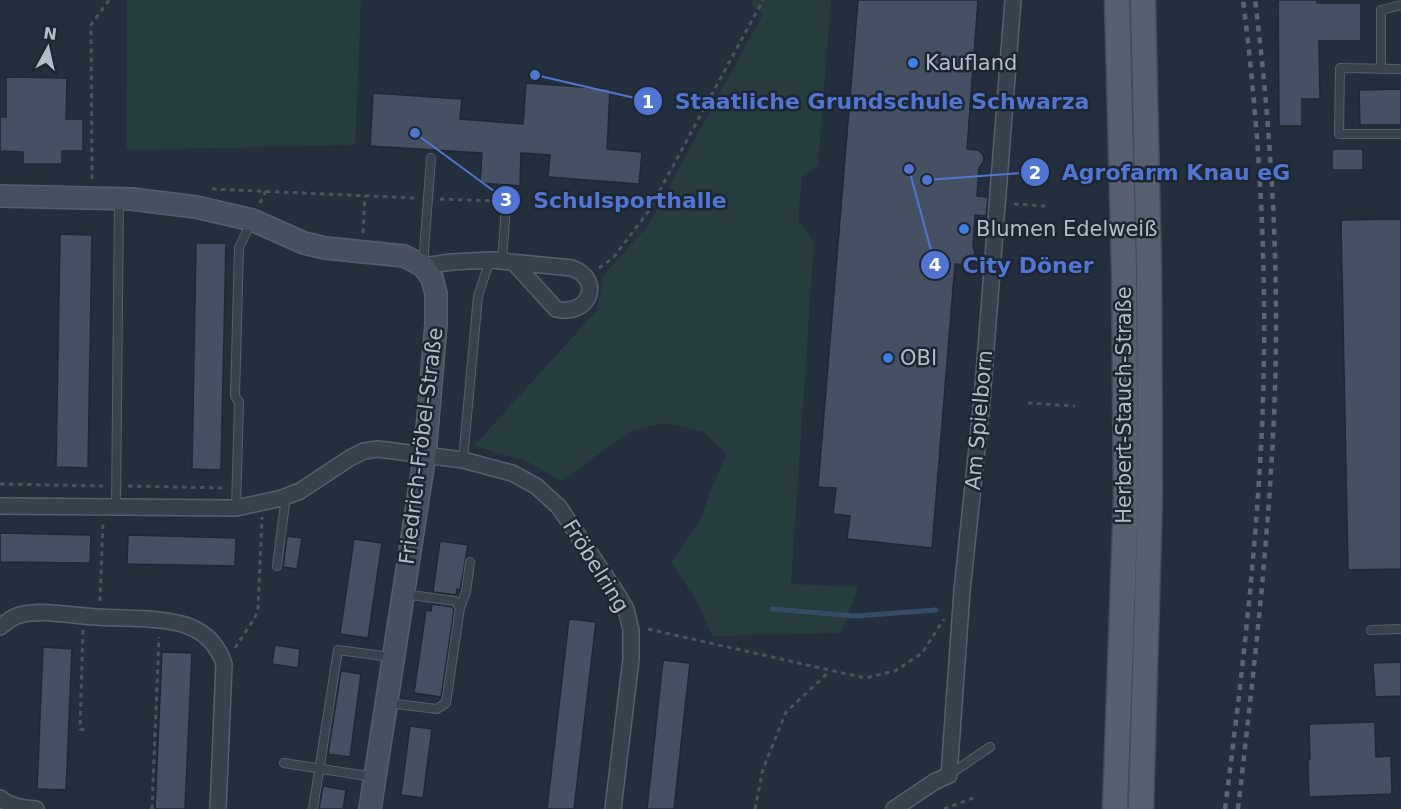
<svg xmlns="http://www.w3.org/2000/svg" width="1401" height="809" font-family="'DejaVu Sans',sans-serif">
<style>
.green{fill:#263c3f}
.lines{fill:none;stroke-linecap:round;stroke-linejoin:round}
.stream{stroke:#394c67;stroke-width:5}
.building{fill:#455162;stroke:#1f2835;stroke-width:1.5}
.lane-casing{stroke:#565f6c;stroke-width:10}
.street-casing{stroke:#565f6c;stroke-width:18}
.secondary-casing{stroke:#565f6c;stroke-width:24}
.primary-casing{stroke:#414a57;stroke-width:27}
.path{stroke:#44595c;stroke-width:3;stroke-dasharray:4.5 4.5;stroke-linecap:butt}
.lane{stroke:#38414e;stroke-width:8}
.street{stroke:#38414e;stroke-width:15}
.secondary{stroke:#465061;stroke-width:21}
.primary{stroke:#56606e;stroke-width:24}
.rail{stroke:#5a6575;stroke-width:4.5;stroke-dasharray:6 6;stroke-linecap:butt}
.shop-dot{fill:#3f7fe0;stroke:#1d2633;stroke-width:2}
.labels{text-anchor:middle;stroke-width:5;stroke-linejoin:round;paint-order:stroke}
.poi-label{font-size:21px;fill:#b4bcc9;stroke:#1d2633;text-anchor:start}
.street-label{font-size:21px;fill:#b4bcc9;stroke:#1d2633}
.leader{fill:none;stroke:#5274d3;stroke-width:2}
.callout-dot{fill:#5274d3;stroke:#1d2633;stroke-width:2}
.mark-label{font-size:18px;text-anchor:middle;font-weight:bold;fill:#fff}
.callout-label{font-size:22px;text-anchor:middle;font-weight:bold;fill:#5274d3;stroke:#1d2633;stroke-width:5;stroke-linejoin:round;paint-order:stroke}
</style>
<rect width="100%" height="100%" fill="#242f3e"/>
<g class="green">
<path d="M127 0H361L355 145 126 150Z"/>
<path d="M752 0H831L818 166 802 177 798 221 814 242 791 584 858 587 841 633 712 636 697 601 671 562 701 520 711 489 727 454 704 432 665 423 632 430 561 481 526 461 474 446 597 310 604 275 647 227 763 14 752 5Z"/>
</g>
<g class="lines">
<path class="stream" d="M772 609 856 616 936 610"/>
</g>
<g class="building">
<path d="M858 0H978L967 149 978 150 983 155 984 161 979 168 977 196 988 197 986 216 975 215 973 247 975 252 974 260 969 265 955 264 932 548 847 539 850 516 833 514 836 488 818 487Z"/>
<path d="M1278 0H1317V3H1361V41H1319L1320 99H1302V126H1279Z"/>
<path d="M6 77 67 78 66 119H83V151H62V164H23V152L0 151V117H6Z"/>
<path d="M526 83 610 89 607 149 642 152 639 184 548 177 550 155 521 153 520 186 480 183 482 153 370 146 373 93 462 99 460 119 523 124Z"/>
<path d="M1401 89V125H1360L1359 90Z"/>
<rect x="1332" y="149" width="31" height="21"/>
<path d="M1401 219V569L1348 570 1341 220Z"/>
<path d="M60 234 92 235 88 468 56 467Z"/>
<path d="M196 243H226L221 470 192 469Z"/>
<path d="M0 533 91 535 90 563 0 562Z"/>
<path d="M128 535 236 538 235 566 127 564Z"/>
<path d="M287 536 302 538 297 569 283 567Z"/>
<path d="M354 539 382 543 368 638 340 634Z"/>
<path d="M440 541 468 545 460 590 457 589 456 595 433 592Z"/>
<path d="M432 604 452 607 454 610 441 697 414 693 426 610 431 611Z"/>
<path d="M569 619 596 622 574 809H547Z"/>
<path d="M275 645 300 649 298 668 272 664Z"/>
<path d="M43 647 72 649 66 790 37 789Z"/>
<path d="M162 652 192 653 185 809H155Z"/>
<path d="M663 660 690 663 674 809H647Z"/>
<path d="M1401 662V696L1375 697 1373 663Z"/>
<path d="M341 671 361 674 350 757 328 754Z"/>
<path d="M1375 722 1376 757 1391 756 1392 794 1309 797 1308 759H1310L1309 724Z"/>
<path d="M410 726 432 729 423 798 401 795Z"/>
<path d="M323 786 346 790 343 809H319Z"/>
</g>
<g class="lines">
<defs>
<g id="lane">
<path d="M1381 69V10L1401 5"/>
<path d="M1401 69 1340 68 1339 134H1401"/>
<path d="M502 261 507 192"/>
<path d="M423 265 431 158"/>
<path d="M463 460 478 296 490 260"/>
<path d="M116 507 119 200"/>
<path d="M236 508 239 402 235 396 239 248 251 222"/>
<path d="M277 566 286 496"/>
<path d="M460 608 466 592 470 562"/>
<path d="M1371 630 1401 629"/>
<path d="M388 703 437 709 446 703 460 608 455 601 404 594"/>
<path d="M284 763 373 777"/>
<path d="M949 775 990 747"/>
<path d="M313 809 338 650 391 657"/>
</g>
<g id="street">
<path d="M423 266 451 262 491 260 572 268C604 280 589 317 556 309L515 264"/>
<path d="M0 506 236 508 282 498 300 491 350 458 364 451 378 449 463 460 512 473 536 486 559 507 616 592 626 609 631 630V659L613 809"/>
<path d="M0 627C6 622 12 617 20 615 43 609 73 616 97 617 123 619 165 617 188 626 207 633 218 646 224 664L218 809"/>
<path d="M0 798C11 807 23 808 36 809"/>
<path d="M894 809 934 782 949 775 962 591 982 400 1013 0"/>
</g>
<path id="secondary" d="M0 196 131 199 196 207 252 220 304 243 325 248 404 256 423 266 432 278 436 294V324L425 454 370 809"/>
<g id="primary">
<path d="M1115 809 1126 498 1124 269 1117 0"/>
<path d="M1141 809 1150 496 1149 270 1143 0"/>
</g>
</defs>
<use href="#lane" class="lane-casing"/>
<use href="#street" class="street-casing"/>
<use href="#secondary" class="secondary-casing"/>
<use href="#primary" class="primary-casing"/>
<g class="path">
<path d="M92 179 91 25 109 0"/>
<path d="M212 189 415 198"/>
<path d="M440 199 496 201"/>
<path d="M260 203 266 191"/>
<path d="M1014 204 1046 206"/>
<path d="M363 233 365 196"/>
<path d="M599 268 613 258 648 212 763 0"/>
<path d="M1028 403 1075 406"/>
<path d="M0 484 103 486"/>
<path d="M128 486 226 488"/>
<path d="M100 601 103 523"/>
<path d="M648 629 865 678 895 671 922 653 944 619"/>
<path d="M83 630 80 729 85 730"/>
<path d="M235 648 254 619 258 610 262 517"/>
<path d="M152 809 159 637"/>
<path d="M755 809 763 769 786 712 830 671"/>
<path d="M944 809 976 797"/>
</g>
<use href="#lane" class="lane"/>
<use href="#street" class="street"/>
<use href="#secondary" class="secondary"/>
<use href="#primary" class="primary"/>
<g class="rail">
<path d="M1225 809C1239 700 1252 590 1259 480 1270 321 1263 158 1243 0"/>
<path d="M1238 809C1253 678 1268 548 1274 416 1280 278 1272 137 1255 0"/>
</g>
</g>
<g class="shop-dot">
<circle cx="913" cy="63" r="6"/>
<circle cx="964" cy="229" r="6"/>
<circle cx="888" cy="358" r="6"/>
</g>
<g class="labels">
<g class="poi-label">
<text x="925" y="70">Kaufland</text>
<text x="976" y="236">Blumen Edelweiß</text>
<text x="900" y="365">OBI</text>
</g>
<g class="street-label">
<text transform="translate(1124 405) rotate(-90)" y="7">Herbert-Stauch-Straße</text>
<text transform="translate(979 420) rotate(-85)" y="7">Am Spielborn</text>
<text transform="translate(421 446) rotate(-83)" y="7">Friedrich-Fröbel-Straße</text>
<text transform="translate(596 566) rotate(58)" y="7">Fröbelring</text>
</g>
</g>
<path class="leader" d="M535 75L648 101M927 180L1035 172M415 133L506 200M909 169L935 265"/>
<g class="callout-dot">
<circle cx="535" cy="75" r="6"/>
<circle cx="927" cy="180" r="6"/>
<circle cx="415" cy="133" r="6"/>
<circle cx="909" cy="169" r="6"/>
<circle cx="648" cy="101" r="15"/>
<circle cx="1035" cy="172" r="15"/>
<circle cx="506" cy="200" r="15"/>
<circle cx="935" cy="265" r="15"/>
</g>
<g class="mark-label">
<text x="648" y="108">1</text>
<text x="1035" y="179">2</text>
<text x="506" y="206">3</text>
<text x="935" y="271">4</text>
</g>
<g class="callout-label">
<text x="882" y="109">Staatliche Grundschule Schwarza</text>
<text x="1176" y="180">Agrofarm Knau eG</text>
<text x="630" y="208">Schulsporthalle</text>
<text x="1028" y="273">City Döner</text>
</g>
<g transform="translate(48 48) rotate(8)" stroke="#1d2633" stroke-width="4.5" paint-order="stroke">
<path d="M0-4.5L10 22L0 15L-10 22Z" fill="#b4bcc9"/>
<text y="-9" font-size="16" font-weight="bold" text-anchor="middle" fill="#b4bcc9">N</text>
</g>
</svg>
